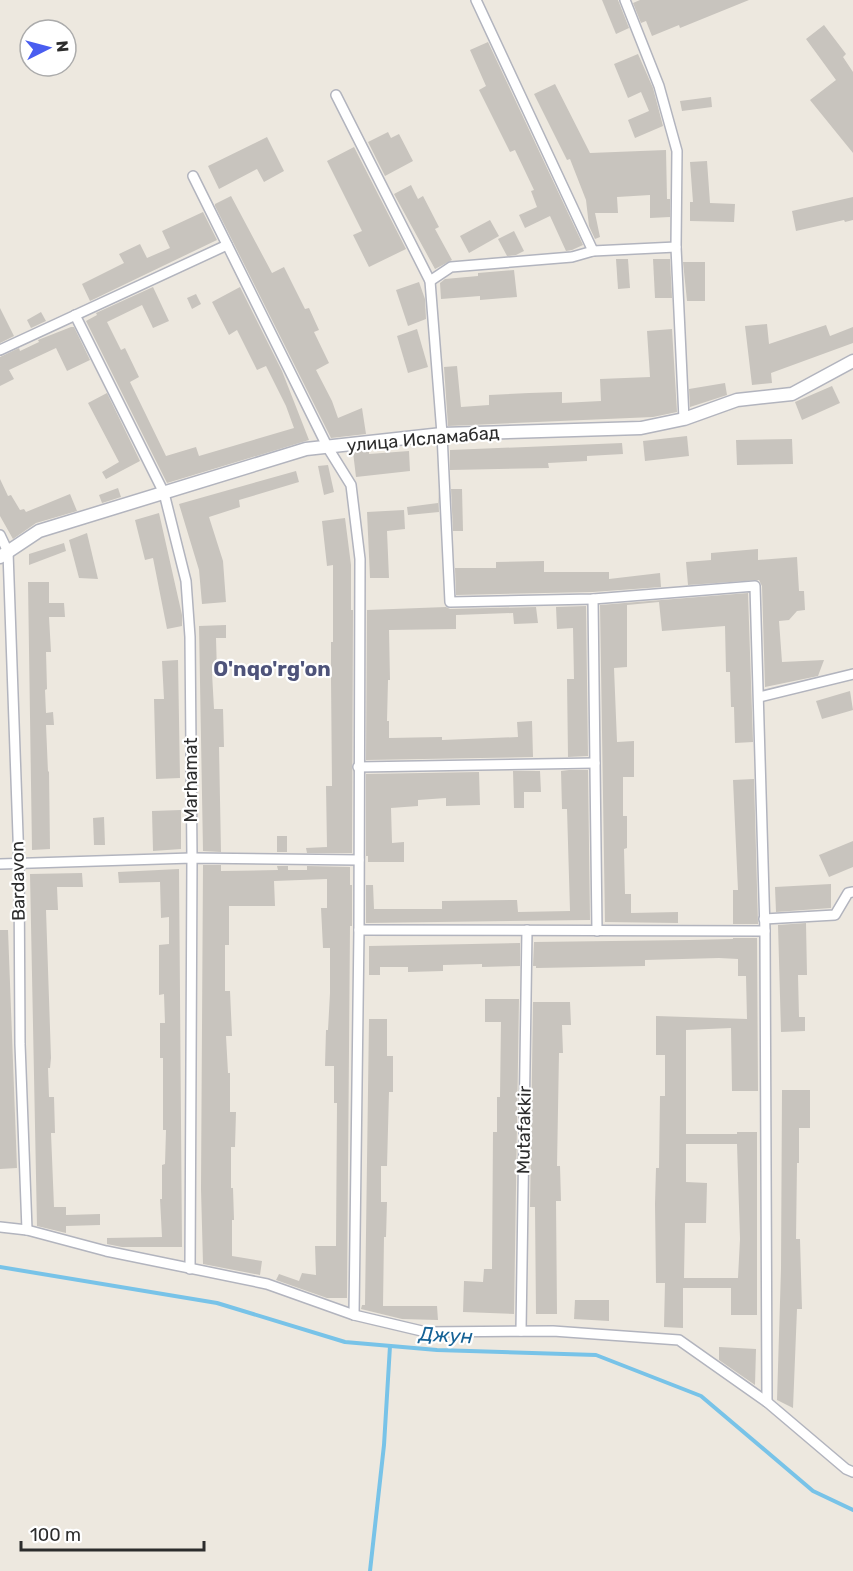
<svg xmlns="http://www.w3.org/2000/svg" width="853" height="1571" font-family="Rubik,sans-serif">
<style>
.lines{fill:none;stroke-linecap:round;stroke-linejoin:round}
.stream{stroke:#78c3e8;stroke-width:4}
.building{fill:#c8c4be;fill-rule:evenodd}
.minor-casing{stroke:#b2b4be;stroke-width:12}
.tertiary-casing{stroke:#b2b4be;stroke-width:15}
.minor{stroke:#fff;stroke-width:9}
.tertiary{stroke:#fff;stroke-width:12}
.labels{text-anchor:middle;stroke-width:4.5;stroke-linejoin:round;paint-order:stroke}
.street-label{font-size:18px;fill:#2c2c2c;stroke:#fff}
.water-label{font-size:20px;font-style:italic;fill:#156296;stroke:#fff}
.quarter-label{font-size:21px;font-weight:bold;fill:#4e537a;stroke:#fff}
</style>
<rect width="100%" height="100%" fill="#ede8df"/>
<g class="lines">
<g class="stream">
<path d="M0 1267 217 1303 345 1342 437 1350 596 1355 701 1396 813 1491 853 1510"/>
<path d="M370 1571 384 1445 390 1346"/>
</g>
</g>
<g class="building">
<path d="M602 0H618L629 28 616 34Z"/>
<path d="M640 0H749L680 28 679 25 652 36 646 21 641 23 633 3Z"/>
<path d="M824 25 846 54 843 57 853 72V153L810 100 836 80 806 39Z"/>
<path d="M488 42 583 245 572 250 566 251 550 216 525 228 519 215 537 207 531 191 534 190 515 150 510 152 479 90 486 86 470 50Z"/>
<path d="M638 54 653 88 663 126 635 138 628 120 649 111 641 92 628 98 614 64Z"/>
<path d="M555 84 590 153 666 150 667 199H670V217L650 218V195L617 197 618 213H595L600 237 595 239 589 226 586 200 570 159 567 160 534 94Z"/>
<path d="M711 97 712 107 682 111 680 101Z"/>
<path d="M388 132 391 138 399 134 413 161 385 176 368 142Z"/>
<path d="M267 137 284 171 264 182 257 169 219 189 208 166Z"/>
<path d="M354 147 406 249 369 267 353 235 362 231 327 161Z"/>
<path d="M707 161 710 203 735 204 734 222 690 221V202H693L690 162Z"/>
<path d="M411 185 418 199 423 196 439 227 435 229 452 260 435 269 394 194Z"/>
<path d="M231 196 272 273 284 267 305 309 309 308 319 330 314 332 329 363 316 370 332 401 338 418 362 408 366 434 331 438 215 206V204Z"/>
<path d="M853 197V220L845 222 844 220 796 231 792 211Z"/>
<path d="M203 212 217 240 90 301 82 284 124 263 119 254 140 244 147 258 170 248 162 231Z"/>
<path d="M490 220 499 236 469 253 460 236Z"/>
<path d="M514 231 524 251 516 255 507 256 498 239Z"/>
<path d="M616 259H628L630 288 618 289Z"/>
<path d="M653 259H670L672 298H655Z"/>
<path d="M683 262H705V301H687Z"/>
<path d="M514 270 517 297 480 300V296L441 299 440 283 445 279 478 276V273Z"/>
<path d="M419 282 425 299 426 319 408 326 396 290Z"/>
<path d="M153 287 169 321 153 328 142 305 107 322 121 350 125 348 139 377 130 382 166 456 196 447 199 456 294 428 286 406 266 366 257 370 237 330 229 335 212 302 240 287 282 371 309 440 167 483 86 321 97 315 96 313Z"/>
<path d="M196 294 201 304 192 309 187 298Z"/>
<path d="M0 308 14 336 0 343Z"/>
<path d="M41 312 46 321 31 328 27 320Z"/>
<path d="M767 324 769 344 826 325 830 336 853 327V343L771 373 772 383 752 385 745 326Z"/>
<path d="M71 327H74L90 360 67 371 56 348 9 370 14 379 0 386V357L19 348 20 351 39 342 38 340Z"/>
<path d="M417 329 428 367 408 373 397 336Z"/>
<path d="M672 329 677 412 653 417 448 426 444 367 457 366 461 407 489 405V395L529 393 562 392V403L601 401 600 379 650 377 647 331Z"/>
<path d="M725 383 727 395 690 407 689 389Z"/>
<path d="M832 386 840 403 802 420 795 402Z"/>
<path d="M107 393 140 461 106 479 102 472 119 462 88 403Z"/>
<path d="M687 436 689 456 645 461 643 441Z"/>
<path d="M792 439 793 464 737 465 736 440Z"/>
<path d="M622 443 623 454 587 456V461L548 463 549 468 450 470V450Z"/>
<path d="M369 450V454L409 451 410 471 356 477 353 452Z"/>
<path d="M328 465 334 492 324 495 318 466Z"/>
<path d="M296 471 299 482 239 500 240 507 209 517 223 561 226 602 202 604 199 570 179 504Z"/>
<path d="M0 479 8 496 11 495 20 510 24 509 26 512 70 494 77 511 36 523 13 539 0 516Z"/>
<path d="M118 488 121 497 102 503 99 495Z"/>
<path d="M451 489H462L463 531H453Z"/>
<path d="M438 490 439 512 408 515 407 507 438 503Z"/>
<path d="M404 510 405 529 387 531 389 578H370L367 512Z"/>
<path d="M159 513 182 615V626L167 629 153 558 145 560 135 520Z"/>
<path d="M345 518 351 565V610H353L352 853H307L306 848 327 847 326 786H332L331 678V642H333V565L327 566 322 521Z"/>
<path d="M87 533 98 579 79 578 69 540Z"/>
<path d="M64 543 66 551 29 565V554Z"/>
<path d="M758 549V560L797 557 799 591H804L805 610 797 611 789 620 779 621 782 662 824 660 818 676 765 687 762 586 759 580 688 585 686 562 711 560V553Z"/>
<path d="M544 561V572H609V579L660 573 661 587 593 592 456 595 455 568H496V562Z"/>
<path d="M28 582H49V603H64L65 617H49L51 652H46L47 689 45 690 46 713 53 712 54 725H46L48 772 49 771 50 849 32 850Z"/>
<path d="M748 593 753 742 735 743 734 707H731L730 672H726L725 626 662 631 659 602 627 605V667L614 668 617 742 634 741V777H623V816H627V848L624 849 625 894H631V913L678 912V923L605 922 600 605Z"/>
<path d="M586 606 588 756 568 757 567 679H574L573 628 557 629 556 607Z"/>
<path d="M446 607 450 609 536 607 538 623 514 624 513 613 456 615V629L389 630 390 680H388L387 721H389V738L442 737V740L518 737 517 722 532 721 533 757 366 760 367 610Z"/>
<path d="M226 625V638H216L217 673H212L214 709H223L224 747H219L221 852 203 851 199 626Z"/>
<path d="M178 660 180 778 156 779 154 699H164L162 661Z"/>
<path d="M850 691 853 710 822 719 816 701Z"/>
<path d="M569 770H588L590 920 366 923V885H373L374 909H442V901L517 900 518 912 570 911 567 809H562L561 771Z"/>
<path d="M513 771H540L541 792H524V808H514Z"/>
<path d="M479 772 480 805 446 806V798L418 800V806L391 808 392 843 404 842V862H368V856H366V774Z"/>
<path d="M754 779 758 924H733V890H738L733 780Z"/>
<path d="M181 810V849L153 851 152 811Z"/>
<path d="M104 817 105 845H94L93 818Z"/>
<rect x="277" y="836" width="10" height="16"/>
<path d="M853 841V867L829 877 819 855Z"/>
<path d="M203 865H221V871L278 870 277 866H288V870H307V866L350 867V885H352V926H350L347 1298H327L276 1280 279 1274 299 1281 302 1273 316 1275 315 1246H336L337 1103H334V1066H325L326 1030H328L330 993V948H323L321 908H327V879L274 881 275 906H229V945H225V991H230L232 1036H226L228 1073H230V1112H236L235 1147H231V1188H233L234 1220H232V1256L262 1261 260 1275 203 1264 201 1189Z"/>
<path d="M179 869 182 1247H122L107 1244V1238L162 1237 160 1199H162V1165L165 1164 166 1130H163V1058H160V1023H165L164 994 159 995V945L169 944V917L161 918 160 882 119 883 118 872Z"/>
<path d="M82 873 83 887H57L58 910H46L51 1058 50 1068H48L49 1097H54L55 1133H51L54 1207H66V1215L100 1214V1225L66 1226V1233L37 1226 30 874Z"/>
<path d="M831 884V908L776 912 775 887Z"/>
<path d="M806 923 807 975H798L799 1017H805V1031L781 1032 778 925Z"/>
<path d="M0 930H8L17 1168 0 1169Z"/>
<path d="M733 938H757L758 1091H732L731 1028 686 1030V1134H737V1132H757V1315H731V1288H683V1328L664 1327 665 1283H656L655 1204 656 1168H659L660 1096H665V1055H656V1016L747 1019 746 976H738V959L719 958 645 960V966L536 968V966H533L534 942 690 940 733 939ZM686 1144H737L740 1239 738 1278H684L685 1223H706L707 1183 686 1182Z"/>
<path d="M520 943V966L482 967V964L443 965V971L408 972V967H380V975H369V946Z"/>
<path d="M485 999H519L514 1314 463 1312 464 1281 483 1282 484 1269H492L493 1132H497V1097H500L501 1022H485Z"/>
<path d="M533 1002H570L571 1025H562L563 1053H559L557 1166H560L561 1201H556L557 1314H536L535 1207H530Z"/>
<path d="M369 1019H387V1056H393V1092H389L387 1166H381V1202H387L386 1237H384L383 1306H437L438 1320 402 1319 361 1309 362 1305H365Z"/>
<path d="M782 1090H810V1128H799V1163H797L796 1239H800L802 1309H797L793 1408 777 1400 781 1269Z"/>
<path d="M575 1300H609V1321L574 1319Z"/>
<path d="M719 1347 756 1349 755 1385 719 1360Z"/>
</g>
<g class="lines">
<defs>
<g id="minor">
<path d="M476 0 593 251"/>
<path d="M625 0 659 86 677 151 676 247 684 419"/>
<path d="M336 95 430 281 442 434 450 602 593 599 755 586 765 931 767 1402"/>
<path d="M193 176 328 448 351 485 360 559 359 930 354 1315"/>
<path d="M430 281 451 267 572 257 593 251 676 247"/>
<path d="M75 315 164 493 186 581 190 637 192 858 190 1269"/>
<path d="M0 350 227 245"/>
<path d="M0 535 8 552 19 864 20 1044 27 1230"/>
<path d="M593 599 597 931"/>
<path d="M759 697 853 674"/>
<path d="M358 767 595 763"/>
<path d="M0 864 192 858 359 860"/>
<path d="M764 919 835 915 848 893 853 892"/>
<path d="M359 930 765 931"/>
<path d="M0 1227 27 1230 106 1251 267 1284 354 1315 426 1332 553 1331 679 1340 767 1402 846 1469 853 1472"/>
<path d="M521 1331 527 930"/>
</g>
<path id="tertiary" d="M0 557 39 531 306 449 442 434 641 428 684 419 737 400 792 394 853 361"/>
</defs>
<use href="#minor" class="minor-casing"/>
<use href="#tertiary" class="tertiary-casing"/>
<use href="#minor" class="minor"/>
<use href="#tertiary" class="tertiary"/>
</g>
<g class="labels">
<g class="street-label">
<text transform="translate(423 439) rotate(-5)" y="6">улица Исламабад</text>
<text transform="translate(191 780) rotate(-90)" y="6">Marhamat</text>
<text transform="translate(18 881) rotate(-91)" y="6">Bardavon</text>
<text transform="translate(524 1130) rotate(-89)" y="6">Mutafakkir</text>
</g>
<g class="water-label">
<text transform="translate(446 1335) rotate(3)" y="7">Джун</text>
</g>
<g class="quarter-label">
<text x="272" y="676">O'nqo'rg'on</text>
</g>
</g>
<g transform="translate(48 48) rotate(84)"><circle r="28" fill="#ffffff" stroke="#ababab" stroke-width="1.5"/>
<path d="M0-4.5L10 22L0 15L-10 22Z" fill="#495df0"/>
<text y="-9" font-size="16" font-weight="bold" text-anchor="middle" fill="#2c2c2c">N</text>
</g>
<path d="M21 1541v9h183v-9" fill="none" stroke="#2c2c2c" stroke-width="3"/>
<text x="30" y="1541" font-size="18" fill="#2c2c2c" stroke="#ffffff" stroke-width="4.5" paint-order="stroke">100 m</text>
</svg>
